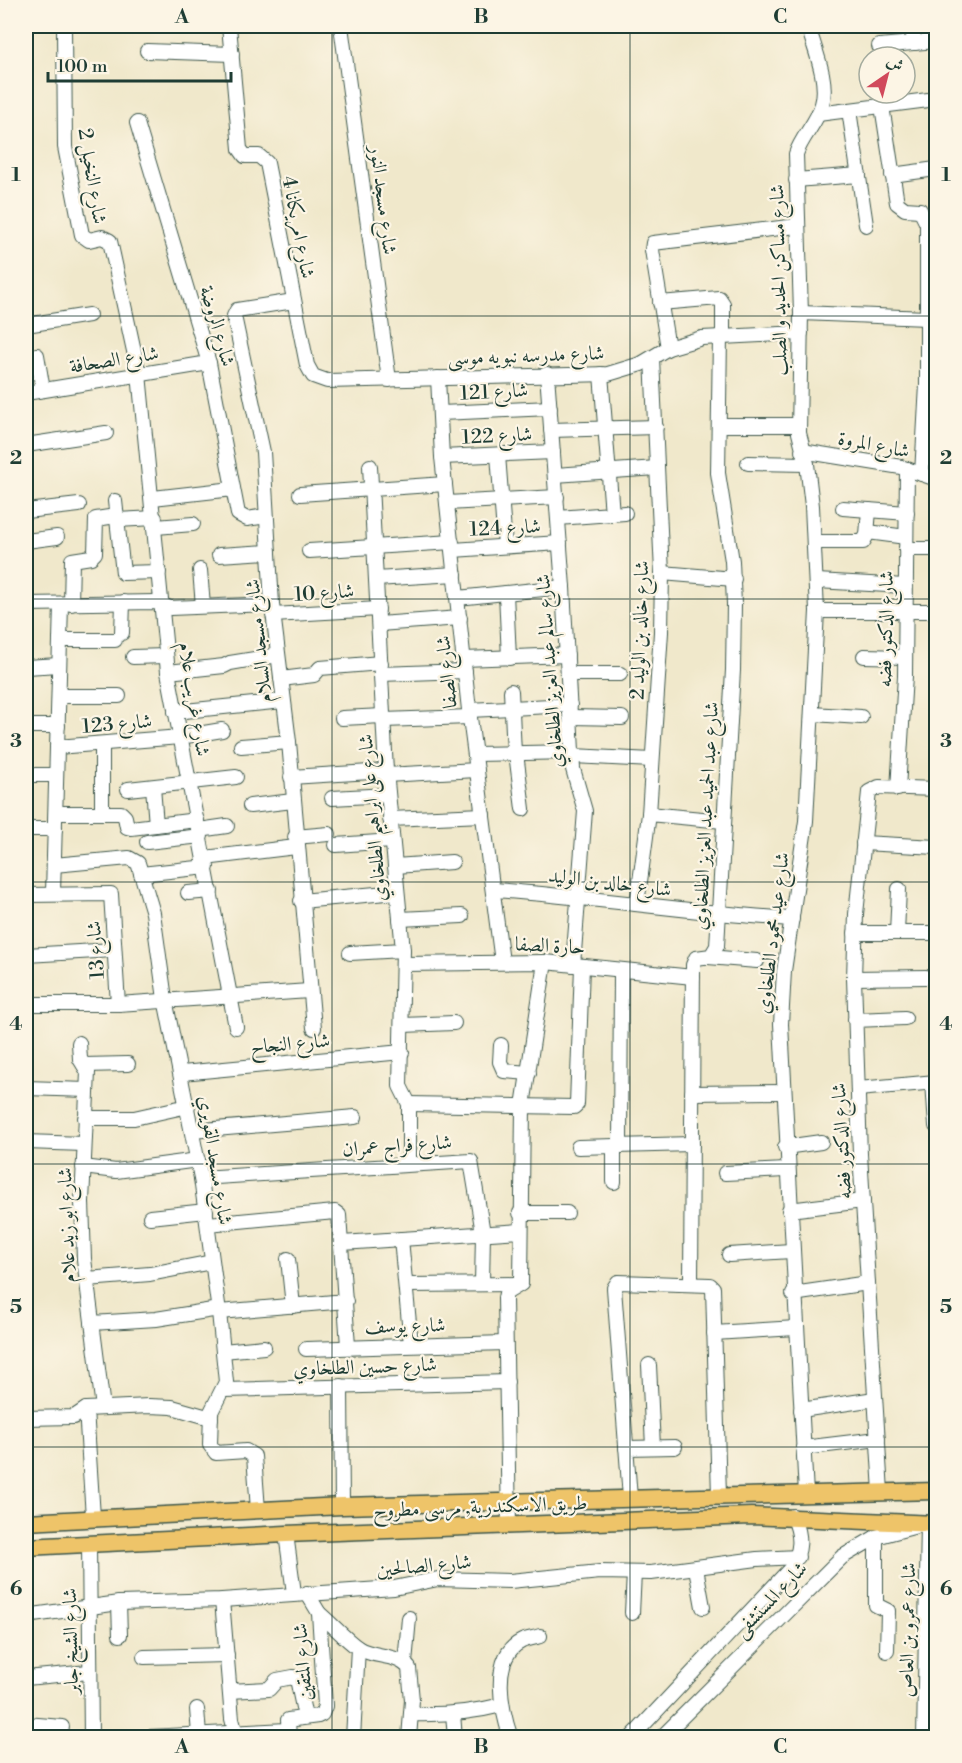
<svg xmlns="http://www.w3.org/2000/svg" width="962" height="1763" font-family="'Libre Bodoni',Amiri,serif">
<style>
.lines{fill:none;stroke-linecap:round;stroke-linejoin:round}
.minor-casing{stroke:#3e574b;stroke-width:16}
.major-casing{stroke:#3e574b;stroke-width:19}
.minor{stroke:#fff;stroke-width:14}
.major{stroke:#eec469;stroke-width:16}
.grid{fill:none;stroke:#1f3d34;stroke-width:1.5;stroke-opacity:0.55}
.labels{text-anchor:middle;stroke-width:4.5;stroke-linejoin:round;paint-order:stroke}
.street-label{font-size:20px;fill:#1f3d34;stroke:#fcf5e5}
.neatline{fill:none;stroke:#1f3d34;stroke-width:2}
.grid-label{font-size:20px;text-anchor:middle;font-weight:bold;fill:#1f3d34}
</style>
<rect width="100%" height="100%" fill="#fcf5e5"/>
<filter id="ink" filterUnits="userSpaceOnUse"><feTurbulence type="fractalNoise" baseFrequency=".0167" numOctaves="2"/><feDisplacementMap in="SourceGraphic" scale="12" xChannelSelector="R" yChannelSelector="G"/><feConvolveMatrix kernelMatrix="1 2 1 2 8 2 1 2 1" color-interpolation-filters="sRGB"/></filter>
<filter id="wash" filterUnits="userSpaceOnUse"><feTurbulence type="fractalNoise" baseFrequency=".008" numOctaves="4" result="noise"/><feDisplacementMap in="SourceGraphic" scale="24" xChannelSelector="R" yChannelSelector="G"/><feGaussianBlur stdDeviation="1.35" result="paint"/><feColorMatrix in="noise" values="0 0 0 0 0 0 0 0 0 0 0 0 0 0 0 0 0 1.4 0 .05"/><feComposite in="paint" operator="in"/></filter>
<g filter="url(#wash)">
<rect width="100%" height="100%" fill="#f0e8cb"/>
</g>
<g filter="url(#ink)">
<g class="lines">
<defs>
<g id="minor">
<path d="M64 26 65 147 82 235 89 240 102 237 110 241 139 374 168 672 236 1027"/>
<path d="M229 26 240 149 245 156H259L267 163 307 365 313 376 327 381 608 374 641 364 668 348 702 338 801 333"/>
<path d="M341 26 389 380"/>
<path d="M911 26 915 43"/>
<path d="M879 46 936 41"/>
<path d="M147 51 232 54"/>
<path d="M882 106 897 203 905 209 920 210 927 224V385L922 474"/>
<path d="M849 110 866 225"/>
<path d="M818 114 936 99"/>
<path d="M137 123 209 363 238 514 247 519 266 516"/>
<path d="M892 175 936 169"/>
<path d="M796 180 859 175"/>
<path d="M294 301 237 310 234 316 263 452 272 604 289 742 314 1028"/>
<path d="M660 303 719 298 723 304V336"/>
<path d="M801 313 927 318"/>
<path d="M26 325 89 315"/>
<path d="M668 348 652 250 653 243 797 226"/>
<path d="M37 355 43 390"/>
<path d="M547 374 563 587 573 769 585 811 573 965"/>
<path d="M601 374 612 514"/>
<path d="M438 378 442 457 469 710 502 962"/>
<path d="M26 393 209 363"/>
<path d="M441 413 550 408"/>
<path d="M719 425H799"/>
<path d="M551 430 656 427"/>
<path d="M26 445 106 433"/>
<path d="M802 451 901 467 936 479"/>
<path d="M498 455 505 546"/>
<path d="M442 457 553 452"/>
<path d="M748 463 807 464"/>
<path d="M370 466 386 771 403 950 400 1086 409 1104V1163"/>
<path d="M555 475 657 468"/>
<path d="M300 494 445 484"/>
<path d="M153 498 233 489"/>
<path d="M115 501 123 573 159 572"/>
<path d="M447 503 557 497"/>
<path d="M843 508 907 513"/>
<path d="M26 511 79 505"/>
<path d="M558 518 625 513"/>
<path d="M117 520 155 518"/>
<path d="M156 527 193 524"/>
<path d="M868 532 906 537"/>
<path d="M26 541 57 537"/>
<path d="M815 542H863L867 535 869 510"/>
<path d="M906 549H936"/>
<path d="M453 550 560 543"/>
<path d="M309 551 452 542"/>
<path d="M219 555 269 552"/>
<path d="M200 570 203 606"/>
<path d="M662 573 734 579"/>
<path d="M376 579 455 574"/>
<path d="M817 581 905 586"/>
<path d="M506 593 509 658"/>
<path d="M458 598 563 587"/>
<path d="M26 604 157 602 170 608 272 604"/>
<path d="M71 604 72 560 91 557 95 553 96 519 116 516"/>
<path d="M817 611H936"/>
<path d="M273 615 378 609"/>
<path d="M379 624 460 618"/>
<path d="M122 633 123 602"/>
<path d="M60 640H115"/>
<path d="M864 656 905 657"/>
<path d="M133 657 166 656"/>
<path d="M464 659 567 655"/>
<path d="M26 667 59 665"/>
<path d="M168 672 224 666 230 663 278 655"/>
<path d="M381 674 465 671"/>
<path d="M568 674H620"/>
<path d="M281 679 314 675 320 668 381 663"/>
<path d="M511 691 514 753"/>
<path d="M59 696H119"/>
<path d="M469 710 570 705"/>
<path d="M175 712 283 701"/>
<path d="M812 714 861 717"/>
<path d="M571 717 622 718"/>
<path d="M342 718 383 716"/>
<path d="M383 720 470 717"/>
<path d="M26 726H58"/>
<path d="M241 746 289 742"/>
<path d="M57 747 180 737 222 730"/>
<path d="M516 753 523 809"/>
<path d="M475 754 572 752"/>
<path d="M573 756 652 760"/>
<path d="M26 775H56"/>
<path d="M386 775 477 770"/>
<path d="M291 777 386 771"/>
<path d="M153 787 156 825"/>
<path d="M128 789 236 777"/>
<path d="M898 789 905 676 907 469"/>
<path d="M332 798 388 795"/>
<path d="M250 806 293 801"/>
<path d="M56 813H121L125 817 127 827 131 828 197 820"/>
<path d="M102 813V745"/>
<path d="M649 814 723 821"/>
<path d="M390 819 483 815"/>
<path d="M26 829H55"/>
<path d="M199 830 227 826"/>
<path d="M295 837 329 834"/>
<path d="M147 842 201 836"/>
<path d="M863 843 936 847"/>
<path d="M336 845 392 841"/>
<path d="M205 858 296 847"/>
<path d="M54 865 129 858 138 863 153 913 165 999 201 1178 219 1312 226 1382 211 1412 210 1445 216 1453 246 1451 254 1456 258 1510"/>
<path d="M395 866 452 862"/>
<path d="M141 874 207 867"/>
<path d="M494 890C594 897 692 913 792 919"/>
<path d="M53 893 61 604"/>
<path d="M188 893 211 891"/>
<path d="M26 895 111 894 118 1004"/>
<path d="M301 901 397 892"/>
<path d="M637 904 649 814 661 632 662 573 652 358"/>
<path d="M400 919 462 916"/>
<path d="M855 933H936"/>
<path d="M897 933 899 889"/>
<path d="M350 953 403 950"/>
<path d="M26 955 114 950"/>
<path d="M708 957 757 961"/>
<path d="M404 964 545 962 693 977"/>
<path d="M854 978 926 977"/>
<path d="M26 1004H118L309 991"/>
<path d="M855 1020 905 1018"/>
<path d="M403 1025 454 1023"/>
<path d="M79 1043 80 1059 88 1072 82 1202 84 1259 103 1408"/>
<path d="M501 1045 500 1062 504 1071 529 1073"/>
<path d="M84 1065 128 1064"/>
<path d="M182 1073 402 1052"/>
<path d="M933 1082 936 1126"/>
<path d="M26 1088 87 1090"/>
<path d="M858 1089 936 1082"/>
<path d="M692 1093 782 1092"/>
<path d="M409 1104 574 1107 577 1104 582 966"/>
<path d="M85 1118H134L188 1106"/>
<path d="M192 1131 355 1117"/>
<path d="M26 1142 84 1144"/>
<path d="M620 1146 621 971"/>
<path d="M578 1147 692 1144"/>
<path d="M785 1147 821 1142"/>
<path d="M83 1167 116 1171 198 1160"/>
<path d="M725 1173 786 1170"/>
<path d="M201 1178 471 1161 483 1233 482 1284"/>
<path d="M614 1182V1146"/>
<path d="M789 1210 863 1201"/>
<path d="M520 1213H567"/>
<path d="M150 1217 206 1211"/>
<path d="M208 1224 335 1212 339 1215 348 1346"/>
<path d="M401 1239 411 1344"/>
<path d="M342 1243 520 1231"/>
<path d="M729 1255 791 1251"/>
<path d="M288 1259 293 1306"/>
<path d="M87 1279 150 1274 212 1262"/>
<path d="M691 1284 693 965 696 958 711 956 717 946 733 670 734 604 732 561 718 473 720 336"/>
<path d="M406 1285 518 1284"/>
<path d="M793 1294 868 1283"/>
<path d="M219 1312 346 1301"/>
<path d="M92 1323 156 1319 219 1309"/>
<path d="M714 1333 796 1328"/>
<path d="M306 1349 505 1343"/>
<path d="M223 1351 264 1347"/>
<path d="M649 1365 653 1447"/>
<path d="M341 1386 342 1506"/>
<path d="M224 1390 507 1382"/>
<path d="M86 1409 93 1517"/>
<path d="M801 1410 875 1399"/>
<path d="M26 1418 74 1417 86 1409 149 1406 172 1407 211 1418"/>
<path d="M626 1448 675 1447"/>
<path d="M803 1448 878 1439"/>
<path d="M881 1492 860 1154 854 978 856 914 869 792 879 787 936 789"/>
<path d="M806 1494 781 1024 784 971 806 821 817 611 812 506 807 464 799 433 801 313 796 154C802 136 817 123 822 104 829 81 814 48 808 26"/>
<path d="M630 1498 614 1288 618 1282 710 1285 713 1288 719 1496"/>
<path d="M509 1526 505 1298 506 1293 521 1284 523 1106 545 962"/>
<path d="M286 1534 294 1593"/>
<path d="M876 1537V1605L888 1611 887 1651"/>
<path d="M89 1544 91 1738"/>
<path d="M696 1568 703 1607"/>
<path d="M222 1600 232 1719 237 1738"/>
<path d="M119 1603 120 1635"/>
<path d="M319 1613C332 1624 344 1638 358 1648 373 1658 397 1653 409 1668L412 1700 409 1738"/>
<path d="M632 1613 634 1573"/>
<path d="M26 1616 119 1603 222 1600 394 1588 438 1579 510 1581 600 1572 651 1573 757 1559 798 1557"/>
<path d="M144 1657 227 1655"/>
<path d="M405 1663 409 1618"/>
<path d="M26 1678 89 1672"/>
<path d="M230 1691 269 1689 277 1680 293 1677 297 1679 305 1717"/>
<path d="M197 1709 199 1735"/>
<path d="M411 1714C443 1715 471 1713 502 1705"/>
<path d="M453 1714 455 1738"/>
<path d="M26 1724 62 1727"/>
<path d="M128 1738 287 1730"/>
<path d="M289 1738 288 1720 318 1716 322 1714 325 1706 319 1613 307 1593"/>
<path d="M353 1738 358 1648"/>
<path d="M511 1738C502 1712 489 1657 522 1641 527 1639 534 1638 540 1636"/>
<path d="M631 1738 790 1569C802 1551 802 1536 793 1516"/>
<path d="M661 1738 842 1557 876 1537 928 1523 924 1738"/>
</g>
<g id="major">
<path d="M26 1522 342 1506 936 1491"/>
<path d="M26 1547 286 1534 751 1516 936 1524"/>
</g>
</defs>
<use href="#minor" class="minor-casing"/>
<use href="#major" class="major-casing"/>
<use href="#minor" class="minor"/>
<use href="#major" class="major"/>
</g>
</g>
<path class="grid" d="M332 26V1738M630 26V1738M26 316H936M26 599H936M26 882H936M26 1164H936M26 1447H936"/>
<g class="labels">
<g class="street-label">
<text transform="translate(93 176) rotate(81)" y="7">شارع النخيل 2</text>
<text transform="translate(384 200) rotate(83)" y="7">شارع مسجد النور</text>
<text transform="translate(299 227) rotate(79)" y="7">شارع امريكانا 4</text>
<text transform="translate(778 280) rotate(-91)" y="7">شارع مساكن الحديد و الصلب</text>
<text transform="translate(218 326) rotate(74)" y="7">شارع الروضة</text>
<text transform="translate(526 355) rotate(-2)" y="7">شارع مدرسه نبويه موسى</text>
<text transform="translate(114 359) rotate(-9)" y="7">شارع الصحافة</text>
<text transform="translate(494 391) rotate(-3)" y="7">شارع 121</text>
<text transform="translate(497 435) rotate(-3)" y="7">شارع 122</text>
<text transform="translate(874 444) rotate(11)" y="7">شارع المروة</text>
<text transform="translate(505 527) rotate(-3)" y="7">شارع 124</text>
<text transform="translate(324 592) rotate(-4)" y="7">شارع 10</text>
<text transform="translate(885 629) rotate(-89)" y="7">شارع الدكتور فضه</text>
<text transform="translate(639 630) rotate(-88)" y="7">شارع خالد بن الوليد 2</text>
<text transform="translate(258 641) rotate(-96)" y="7">شارع مسجد السلام</text>
<text transform="translate(549 671) rotate(-94)" y="7">شارع سالم عبد العزيز الطلخاوي</text>
<text transform="translate(446 672) rotate(-96)" y="7">شارع الصفا</text>
<text transform="translate(195 699) rotate(81)" y="7">شارع غريب علام</text>
<text transform="translate(117 723) rotate(-5)" y="7">شارع 123</text>
<text transform="translate(705 816) rotate(-87)" y="7">شارع عبد الحميد عبد العزيز الطلخاوي</text>
<text transform="translate(372 818) rotate(-95)" y="7">شارع على ابراهيم الطلخاوي</text>
<text transform="translate(610 882) rotate(7)" y="7">شارع خالد بن الوليد</text>
<text transform="translate(772 933) rotate(-83)" y="7">شارع عيد محمود الطلخاوي</text>
<text transform="translate(550 945) rotate(3)" y="7">حارة الصفا</text>
<text transform="translate(95 950) rotate(-94)" y="7">شارع 13</text>
<text transform="translate(290 1043) rotate(-5)" y="7">شارع النجاح</text>
<text transform="translate(841 1141) rotate(-93)" y="7">شارع الدكتور فضه</text>
<text transform="translate(397 1145) rotate(-4)" y="7">شارع فراج عمران</text>
<text transform="translate(216 1160) rotate(81)" y="7">شارع مسجد القويري</text>
<text transform="translate(66 1225) rotate(-92)" y="7">شارع ابو زيد علام</text>
<text transform="translate(405 1325) rotate(-1)" y="7">شارع يوسف</text>
<text transform="translate(365 1366) rotate(-2)" y="7">شارع حسين الطلخاوي</text>
<text transform="translate(480 1506) rotate(-2)" y="7">طريق الاسكندرية, مرسى مطروح</text>
<text transform="translate(424 1565) rotate(-5)" y="7">شارع الصالحين</text>
<text transform="translate(770 1599) rotate(-46)" y="7">شارع المستشفى</text>
<text transform="translate(907 1630) rotate(-89)" y="7">شارع عمرو بن العاص</text>
<text transform="translate(70 1641) rotate(-91)" y="7">شارع الشيخ جابر</text>
<text transform="translate(302 1662) rotate(-94)" y="7">شارع المتقين</text>
</g>
</g>
<rect width="962" height="1763" fill="none" stroke="#fcf5e5" stroke-width="66"/>
<g transform="translate(887 75) rotate(35)"><circle r="28" fill="#fcf5e5" stroke="#a4ab9e" stroke-width="1.5"/>
<path d="M0-4.5L10 22L0 15L-10 22Z" fill="#d1495b"/>
<text y="-9" font-size="16" font-weight="bold" text-anchor="middle" fill="#1f3d34">ش</text>
</g>
<path d="M48 72v9h183v-9" fill="none" stroke="#1f3d34" stroke-width="3"/>
<text x="57" y="72" font-size="18" fill="#1f3d34" stroke="#fcf5e5" stroke-width="4.5" paint-order="stroke">100 m</text>
<rect x="33" y="33" width="896" height="1697" class="neatline"/>
<g class="grid-label">
<text x="182" y="23">A</text>
<text x="481" y="23">B</text>
<text x="780" y="23">C</text>
<text x="16" y="181">1</text>
<text x="946" y="181">1</text>
<text x="16" y="464">2</text>
<text x="946" y="464">2</text>
<text x="16" y="747">3</text>
<text x="946" y="747">3</text>
<text x="16" y="1030">4</text>
<text x="946" y="1030">4</text>
<text x="16" y="1313">5</text>
<text x="946" y="1313">5</text>
<text x="16" y="1595">6</text>
<text x="946" y="1595">6</text>
<text x="182" y="1753">A</text>
<text x="481" y="1753">B</text>
<text x="780" y="1753">C</text>
</g>
</svg>
